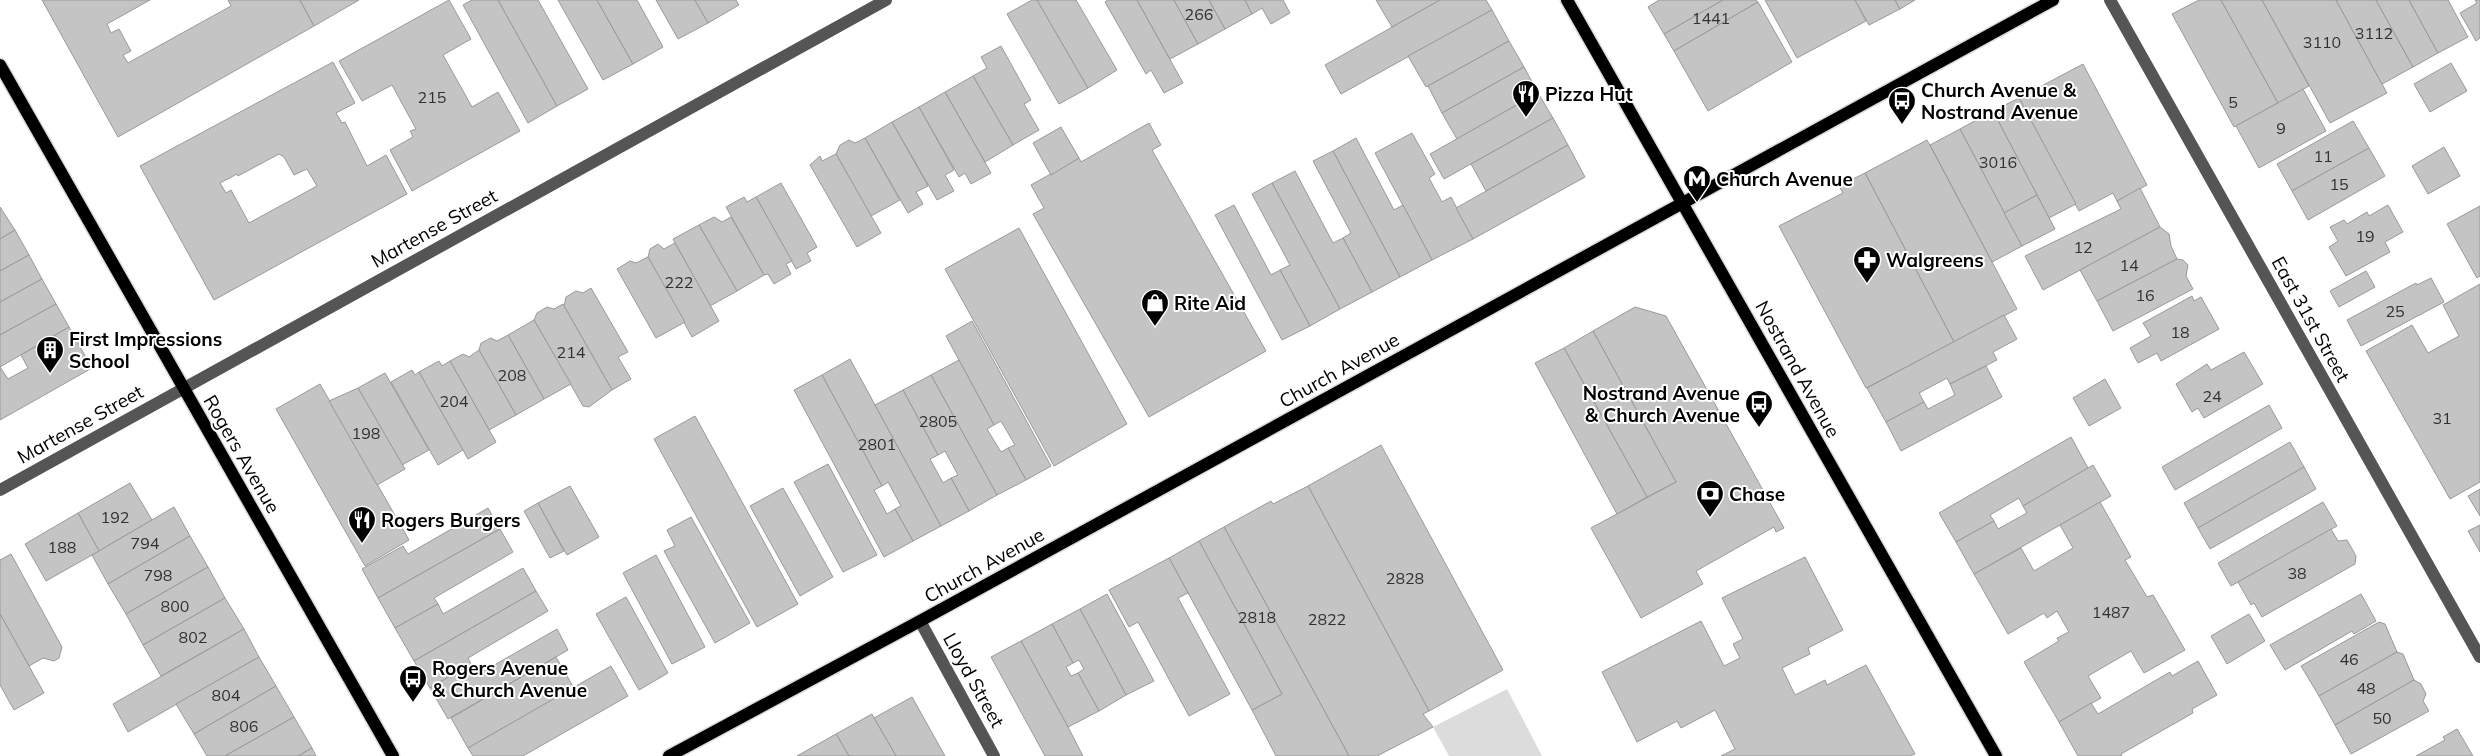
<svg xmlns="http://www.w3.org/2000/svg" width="2480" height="756" font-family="Mulish,sans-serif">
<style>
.green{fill:#dcdcdc}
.building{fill:#c4c4c4;stroke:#999;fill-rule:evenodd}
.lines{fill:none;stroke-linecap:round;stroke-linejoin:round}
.major-casing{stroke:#dbdbdb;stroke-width:15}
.minor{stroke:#555;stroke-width:12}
.major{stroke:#000;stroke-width:12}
.labels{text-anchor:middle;stroke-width:4;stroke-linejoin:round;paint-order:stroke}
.number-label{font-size:16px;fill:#313131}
.poi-label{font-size:19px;font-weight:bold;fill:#000;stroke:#fff;text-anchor:start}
.street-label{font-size:19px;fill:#000;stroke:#fff}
</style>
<rect width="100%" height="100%" fill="#fff"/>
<path class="green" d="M1507 689 1542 756H1449L1433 727Z"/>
<g class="building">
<path d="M42 0H150L107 24 111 33 119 29 131 51 123 55 128 63 231 6 228 0H300L314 26 118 137Z"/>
<path d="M300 0H359L314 26Z"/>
<path d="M449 0 471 39 443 55 472 107 498 92 520 131 412 191 390 150 413 137 410 131 416 129 392 85 362 101 339 61Z"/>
<path d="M472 0H498L557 106 528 123 463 5Z"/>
<path d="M498 0H538L588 89 557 106Z"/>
<path d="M558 0H597L633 64 603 80Z"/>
<path d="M597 0H637L663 47 633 64Z"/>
<path d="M656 0H695L708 23 678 39Z"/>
<path d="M695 0H736L739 5 708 23Z"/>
<path d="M1032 0H1037L1088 88 1059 104 1007 14Z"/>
<path d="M1037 0H1076L1117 70 1088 88Z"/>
<path d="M1108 0H1137L1183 83 1164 93 1151 70 1146 74 1105 2Z"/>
<path d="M1137 0H1174L1198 44 1170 59Z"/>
<path d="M1174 0H1209L1225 29 1198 44Z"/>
<path d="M1209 0H1245L1252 14 1225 29Z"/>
<path d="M1245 0H1283L1290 13 1271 24 1262 8 1252 14Z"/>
<path d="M1376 0H1440L1392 27Z"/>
<path d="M1440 0H1486L1492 10 1341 94 1325 65Z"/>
<path d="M1659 0H1723L1664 34 1648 7Z"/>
<path d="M1723 0H1756L1758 2 1674 51 1664 34Z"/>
<path d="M1765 0H1855L1866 21 1797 58Z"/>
<path d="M1855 0H1895L1900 9 1869 25Z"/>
<path d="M1895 0H1915L1900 9Z"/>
<path d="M2199 0H2221L2278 103 2234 127 2172 14Z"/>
<path d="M2221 0H2262L2309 86 2278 103Z"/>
<path d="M2262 0H2336L2387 93 2330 123Z"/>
<path d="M2336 0H2376L2413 67 2382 84Z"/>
<path d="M2376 0H2409L2438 53 2413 67Z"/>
<path d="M2409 0H2448L2468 37 2438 53Z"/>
<path d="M2475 0H2480V38L2476 41 2460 13 2477 3Z"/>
<path d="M1758 2 1792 62 1708 111 1674 51Z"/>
<path d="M1492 10 1509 41 1426 87 1408 56Z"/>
<path d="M1509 41 1524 67 1442 113 1428 86Z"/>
<path d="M1001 46 1031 100 1024 104 1039 130 1013 145 973 76 987 68 981 57Z"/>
<path d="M333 62 355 103 336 113 342 123 345 122 367 166 386 155 407 194 214 300 140 166ZM279 154 284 157 294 175 307 169 317 186 249 223 231 190 226 193 220 183 237 174 238 176Z"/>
<path d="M2451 63 2467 91 2430 112 2414 84Z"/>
<path d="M2083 64 2147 185 2117 201 2113 193 2079 211 2019 98Z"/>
<path d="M1524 67 1538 93 1457 139 1442 113Z"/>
<path d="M973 76 1013 145 985 162 945 92Z"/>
<path d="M2303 89 2326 131 2259 168 2236 126Z"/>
<path d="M945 92 991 173 971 184 965 173 959 177 919 107Z"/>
<path d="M1538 93 1553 118 1444 179 1430 154Z"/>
<path d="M2019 98 2076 204 2049 218 1993 111Z"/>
<path d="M919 107 954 170 945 175 954 191 937 200 892 122Z"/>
<path d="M1993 111 2037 195 2004 213 1960 129Z"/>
<path d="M1553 118 1568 145 1486 191 1471 164Z"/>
<path d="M2353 121 2369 148 2292 191 2277 164Z"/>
<path d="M892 122 928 186 916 192 923 204 908 213 865 138Z"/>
<path d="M1149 123 1161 145 1152 150 1266 351 1149 417 1033 214 1044 208 1031 185 1079 158 1081 162Z"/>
<path d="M1061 127 1079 158 1051 175 1033 143Z"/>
<path d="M1960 129 2022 246 1992 262 1930 145Z"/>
<path d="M1412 133 1435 174 1429 178 1442 202 1451 197 1473 239 1432 260 1375 153Z"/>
<path d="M865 138 900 200 871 216 836 154 840 145 849 140 855 143Z"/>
<path d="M1356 138 1394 210 1403 205 1432 260 1400 277 1333 151Z"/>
<path d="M1927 140 2017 309 1954 342 1865 173Z"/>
<path d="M1568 145 1585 177 1473 239 1456 208Z"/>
<path d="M2444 147 2460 176 2428 194 2412 166Z"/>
<path d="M2369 148 2385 176 2308 220 2292 191Z"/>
<path d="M1333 151 1400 277 1372 292 1343 238 1351 233 1313 161Z"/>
<path d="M836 154 881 233 857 247 810 165 820 156 822 161Z"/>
<path d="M1295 171 1333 243 1343 238 1372 292 1340 309 1272 183Z"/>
<path d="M1865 173 1954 342 1866 388 1779 226 1843 193 1839 186Z"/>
<path d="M781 183 817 247 807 253 811 261 796 269 756 197Z"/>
<path d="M1272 183 1340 309 1310 326 1280 270 1290 265 1252 194Z"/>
<path d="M2140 188 2160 227 2043 290 2025 256 2121 209 2117 201Z"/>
<path d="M2037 195 2055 229 2022 246 2004 213Z"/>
<path d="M744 197 747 202 756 197 792 261 786 264 791 274 774 284 768 274 764 275 726 207Z"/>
<path d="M1234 205 1271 275 1280 270 1310 326 1282 340 1215 215Z"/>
<path d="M2388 205 2403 232 2385 242 2390 252 2346 276 2329 247 2338 241 2330 227 2344 220 2347 224 2367 212 2369 216Z"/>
<path d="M2480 206V276L2477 278 2447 224Z"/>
<path d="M0 207 15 230 0 239Z"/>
<path d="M714 217 722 222 731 217 764 275 737 291 699 225Z"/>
<path d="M699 225 737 291 710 306 673 239Z"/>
<path d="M2160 227 2169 234 2171 246 2177 259 2097 301 2080 270Z"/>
<path d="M1019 228 1127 424 1054 466 945 269Z"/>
<path d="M15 230 29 255 0 271V239Z"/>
<path d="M675 243 719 321 692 337 648 257 650 249 658 244 664 249Z"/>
<path d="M29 255 42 279 0 302V271Z"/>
<path d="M648 257 685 322 656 338 617 269 630 261 636 263Z"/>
<path d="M2177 259 2183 260 2188 265 2186 276 2193 289 2113 331 2097 301Z"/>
<path d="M2366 271 2375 287 2339 307 2330 291Z"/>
<path d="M2431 278 2444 302 2361 346 2347 320 2416 283 2417 285Z"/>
<path d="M42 279 56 304 0 335V302Z"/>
<path d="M2480 284V482L2450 499 2366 351 2412 325 2428 353 2459 336 2443 305Z"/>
<path d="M591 288 628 352 618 357 631 379 612 390 564 306 566 297 576 291 583 293Z"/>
<path d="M2192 296 2194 301 2201 297 2219 329 2161 361 2157 353 2138 363 2130 348 2151 336 2143 323Z"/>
<path d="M56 304 69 327 0 367V335Z"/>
<path d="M563 304 612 390 589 407 583 406 534 320 537 313 547 307 554 309Z"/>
<path d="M1635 307 1666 316 1784 528 1776 532 1774 527 1696 571 1703 584 1641 618 1591 528 1676 482 1593 331Z"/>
<path d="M2004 315 2017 339 1993 352 1997 360 1950 384 1947 378 1919 393 1924 402 1886 422 1867 388Z"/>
<path d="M534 320 571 384 544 399 508 335Z"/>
<path d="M972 321 1051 466 1026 480 1008 448 1015 445 1001 421 994 425 946 336Z"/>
<path d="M69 327 92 368 0 420V367L8 379 28 368 21 355Z"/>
<path d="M1593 331 1676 482 1647 497 1564 348Z"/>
<path d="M508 335 544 399 516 415 479 350 481 343 491 338 497 341Z"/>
<path d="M1564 348 1647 497 1617 514 1535 363Z"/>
<path d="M479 350 516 415 489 430 450 361 463 354 469 357Z"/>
<path d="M2244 352 2263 384 2204 418 2198 408 2192 412 2176 384 2207 364 2211 370Z"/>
<path d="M850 359 941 526 913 541 895 509 901 506 888 482 882 486 822 375Z"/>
<path d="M959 360 994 425 987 429 1001 452 1008 448 1026 480 997 495 931 375Z"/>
<path d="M439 361 442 366 450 361 496 442 468 459 419 372Z"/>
<path d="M1986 366 2002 397 1901 451 1886 422 1924 402 1928 409 1955 395 1950 384Z"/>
<path d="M412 370 415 375 419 372 463 450 438 465 391 382Z"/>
<path d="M385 373 429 450 402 465 358 388Z"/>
<path d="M822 375 882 486 874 490 887 514 895 509 913 541 884 557 794 390Z"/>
<path d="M931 375 997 495 969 511 951 478 958 475 945 451 938 455 903 390Z"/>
<path d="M2105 379 2121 408 2089 426 2073 398Z"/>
<path d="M320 384 409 540 365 566 276 409Z"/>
<path d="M358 388 405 469 377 485 329 401Z"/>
<path d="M903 390 938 455 930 459 943 483 951 478 969 511 941 526 875 405Z"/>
<path d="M2269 405 2282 428 2175 490 2162 467Z"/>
<path d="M695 416 798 604 757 627 654 439Z"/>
<path d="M2071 437 2088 468 2023 506 2019 498 1990 515 1994 521 1956 542 1939 513Z"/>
<path d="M2290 442 2304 467 2198 528 2184 503Z"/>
<path d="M1381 445 1503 670 1429 711 1308 486Z"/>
<path d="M828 464 877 555 843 572 794 482Z"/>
<path d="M2093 465 2111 496 1974 574 1956 542 1994 521 1998 529 2027 513 2023 506Z"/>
<path d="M2304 467 2316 489 2210 549 2198 528Z"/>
<path d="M130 483 152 520 99 551 78 513Z"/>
<path d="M570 486 599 537 567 555 538 503Z"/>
<path d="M1308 486 1429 711 1423 714 1433 727 1377 756H1349L1224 527 1271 501 1273 504Z"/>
<path d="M783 488 833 577 800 596 750 506Z"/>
<path d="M2480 489V516L2468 496Z"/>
<path d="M2100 502 2131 557 2125 560 2147 597 2153 595 2185 650 2144 673 2131 651 2088 676 2101 698 2059 722 2024 662 2059 641 2057 638 2069 632 2057 611 2047 618 2044 613 2008 634 1974 574 2021 548 2034 571 2073 548 2060 525Z"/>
<path d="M2323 502 2337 526 2231 586 2218 563Z"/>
<path d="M538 503 564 551 550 558 524 511Z"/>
<path d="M174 507 190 536 108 584 92 555Z"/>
<path d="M488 508 500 529 378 598 362 569 403 546 408 554Z"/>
<path d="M78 513 99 551 46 581 25 544Z"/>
<path d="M691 517 750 623 715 643 664 551 675 546 667 530Z"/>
<path d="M2480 525V552L2468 531Z"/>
<path d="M1224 527 1349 756H1276L1252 710 1282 694 1199 541Z"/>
<path d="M500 529 513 552 434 598 438 604 395 628 378 598Z"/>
<path d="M2331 529 2338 541 2347 540 2356 556 2355 564 2262 617 2254 603 2251 605 2238 582Z"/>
<path d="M190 536 208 567 126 614 108 584Z"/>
<path d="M1199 541 1282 694 1252 710 1169 558Z"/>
<path d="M11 554 62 647 59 658 54 661 43 658 29 666 0 614V560Z"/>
<path d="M656 555 705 647 672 664 623 573Z"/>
<path d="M1805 557 1843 630 1808 648 1810 654 1782 668 1795 695 1825 680 1827 685 1866 665 1915 754 1910 756H1721L1735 749 1715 710 1681 728 1677 721 1637 742 1602 672 1701 621 1724 666 1740 658 1733 644 1743 639 1722 598Z"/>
<path d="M1169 558 1188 593 1178 598 1230 694 1189 716 1138 622 1129 627 1109 590Z"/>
<path d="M208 567 225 598 143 645 126 614Z"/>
<path d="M523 568 536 591 414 661 395 628 438 604 443 614Z"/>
<path d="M536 591 548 611 468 658 471 664 430 688 414 661Z"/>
<path d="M1107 594 1154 681 1126 695 1080 609Z"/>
<path d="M2361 594 2376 621 2354 634 2352 631 2285 670 2270 645Z"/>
<path d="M626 597 668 673 639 690 596 614Z"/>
<path d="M225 598 244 629 161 676 143 645Z"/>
<path d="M1080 609 1126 695 1099 711 1078 673 1084 669 1079 660 1073 663 1052 624Z"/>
<path d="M0 614 44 693 14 710 0 685Z"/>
<path d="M2249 614 2265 641 2227 664 2211 636Z"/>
<path d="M2379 622 2385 624 2397 652 2319 696 2301 666Z"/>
<path d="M1052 624 1073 663 1066 667 1071 676 1078 673 1099 711 1068 727 1021 641Z"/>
<path d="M244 629 259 657 128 732 113 704Z"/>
<path d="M557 629 568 650 448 719 430 688 471 664 477 675Z"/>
<path d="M1021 641 1068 727 1083 756H1045L991 657Z"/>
<path d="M2397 652 2403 654 2414 680 2335 725 2319 696Z"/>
<path d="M259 657 276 686 194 734 176 704Z"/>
<path d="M556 657 574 688 468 748 451 718Z"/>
<path d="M2198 661 2217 695 2192 709 2193 713 2121 754 2122 756H2078L2059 722 2091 703 2098 714 2170 672 2172 676Z"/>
<path d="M611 666 628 696 523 756H473L468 748Z"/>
<path d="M2414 680 2421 684 2426 694 2423 701 2429 711 2351 754 2335 725Z"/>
<path d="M276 686 294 717 225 756H207L194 734Z"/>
<path d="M912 697 945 756H896L874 718Z"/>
<path d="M872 714 874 718 896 756H849L836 734Z"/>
<path d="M294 717 312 748 298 756H225Z"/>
<path d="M2457 729 2473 756H2416L2445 740 2443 737Z"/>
<path d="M836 734 849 756H797Z"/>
<path d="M312 748 316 756H298Z"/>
</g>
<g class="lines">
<defs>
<g id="major">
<path d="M1567 0 1996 756"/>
<path d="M0 65 393 756"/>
<path d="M669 756 920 621 2053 0"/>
</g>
</defs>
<use href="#major" class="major-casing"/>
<g class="minor">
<path d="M2110 0 2480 657"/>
<path d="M0 490 886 0"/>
<path d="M920 621 994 756"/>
</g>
<use href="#major" class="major"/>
</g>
<defs>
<symbol id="restaurant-pin" viewBox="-11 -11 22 30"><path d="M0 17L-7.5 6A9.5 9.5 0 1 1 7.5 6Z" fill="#000" stroke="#fff"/><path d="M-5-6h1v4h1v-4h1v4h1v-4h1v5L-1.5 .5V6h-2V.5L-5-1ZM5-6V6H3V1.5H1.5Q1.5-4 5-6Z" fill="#fff"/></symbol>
<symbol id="bus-pin" viewBox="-11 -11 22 30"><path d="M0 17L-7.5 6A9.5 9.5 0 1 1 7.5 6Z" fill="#000" stroke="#fff"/><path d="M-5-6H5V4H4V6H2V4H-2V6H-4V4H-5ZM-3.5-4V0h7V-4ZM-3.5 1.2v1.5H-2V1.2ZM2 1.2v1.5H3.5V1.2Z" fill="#fff"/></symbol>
<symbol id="metro-pin" viewBox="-11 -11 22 30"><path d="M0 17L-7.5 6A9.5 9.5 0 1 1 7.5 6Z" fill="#000" stroke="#fff"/><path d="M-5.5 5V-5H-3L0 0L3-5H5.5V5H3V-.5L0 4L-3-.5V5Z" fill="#fff"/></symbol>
<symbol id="pharmacy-pin" viewBox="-11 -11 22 30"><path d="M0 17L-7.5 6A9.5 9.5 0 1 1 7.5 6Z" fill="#000" stroke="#fff"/><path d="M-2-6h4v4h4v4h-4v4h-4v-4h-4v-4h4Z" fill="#fff"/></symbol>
<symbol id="shop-pin" viewBox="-11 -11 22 30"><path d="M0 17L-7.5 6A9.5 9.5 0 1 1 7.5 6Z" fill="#000" stroke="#fff"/><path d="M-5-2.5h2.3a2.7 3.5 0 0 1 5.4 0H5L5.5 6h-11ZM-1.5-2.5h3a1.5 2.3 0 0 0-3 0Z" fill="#fff"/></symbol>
<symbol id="building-pin" viewBox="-11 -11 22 30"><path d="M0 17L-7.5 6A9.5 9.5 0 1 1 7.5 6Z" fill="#000" stroke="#fff"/><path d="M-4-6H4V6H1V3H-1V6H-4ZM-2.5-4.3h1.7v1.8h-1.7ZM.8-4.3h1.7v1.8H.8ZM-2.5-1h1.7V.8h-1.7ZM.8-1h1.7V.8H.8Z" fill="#fff"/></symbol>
<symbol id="bank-pin" viewBox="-11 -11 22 30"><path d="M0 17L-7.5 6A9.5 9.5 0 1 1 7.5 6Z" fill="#000" stroke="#fff"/><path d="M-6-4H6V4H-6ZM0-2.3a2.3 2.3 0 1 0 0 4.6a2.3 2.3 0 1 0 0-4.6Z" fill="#fff"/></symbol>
</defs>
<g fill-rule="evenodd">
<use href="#restaurant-pin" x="1510" y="78" width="32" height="43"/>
<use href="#bus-pin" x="1886" y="85" width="32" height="43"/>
<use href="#metro-pin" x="1681" y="163" width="32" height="43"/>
<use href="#pharmacy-pin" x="1851" y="244" width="32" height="43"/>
<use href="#shop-pin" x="1139" y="287" width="32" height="43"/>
<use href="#building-pin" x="34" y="334" width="32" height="43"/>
<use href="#bus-pin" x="1743" y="388" width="32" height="43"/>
<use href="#bank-pin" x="1694" y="478" width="32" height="43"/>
<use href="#restaurant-pin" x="346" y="504" width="32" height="43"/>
<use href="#bus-pin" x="397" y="663" width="32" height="43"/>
</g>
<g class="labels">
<g class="number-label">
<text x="1199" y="20">266</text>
<text x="1711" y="24">1441</text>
<text x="2374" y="39">3112</text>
<text x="2322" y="48">3110</text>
<text x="432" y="103">215</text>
<text x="2233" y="108">5</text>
<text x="2281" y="134">9</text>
<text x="2323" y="162">11</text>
<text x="1998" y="168">3016</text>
<text x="2339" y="190">15</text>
<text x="2365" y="242">19</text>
<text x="2083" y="253">12</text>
<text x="2129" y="271">14</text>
<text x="679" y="288">222</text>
<text x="2145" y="301">16</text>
<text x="2395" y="317">25</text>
<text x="2180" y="338">18</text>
<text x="571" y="358">214</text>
<text x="512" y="381">208</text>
<text x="2212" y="402">24</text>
<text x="454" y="407">204</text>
<text x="2442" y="424">31</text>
<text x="938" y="427">2805</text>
<text x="366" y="439">198</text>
<text x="877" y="450">2801</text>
<text x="115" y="523">192</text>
<text x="145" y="549">794</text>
<text x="62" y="553">188</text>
<text x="2297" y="579">38</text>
<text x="158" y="581">798</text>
<text x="1405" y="584">2828</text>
<text x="175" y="612">800</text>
<text x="2111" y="618">1487</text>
<text x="1257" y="623">2818</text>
<text x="1327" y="625">2822</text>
<text x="193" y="643">802</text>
<text x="2349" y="665">46</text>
<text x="2366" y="694">48</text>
<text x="226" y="701">804</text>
<text x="2382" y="724">50</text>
<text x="244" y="732">806</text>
</g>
<g class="poi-label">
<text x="1921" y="97">Church Avenue &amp;<tspan x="1921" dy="22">Nostrand Avenue</tspan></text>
<text x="1545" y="101">Pizza Hut</text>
<text x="1716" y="186">Church Avenue</text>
<text x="1886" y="267">Walgreens</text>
<text x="1174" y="310">Rite Aid</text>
<text x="69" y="346">First Impressions<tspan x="69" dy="22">School</tspan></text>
<text x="1740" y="400" text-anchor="end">Nostrand Avenue<tspan x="1740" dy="22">&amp; Church Avenue</tspan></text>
<text x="1729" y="501">Chase</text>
<text x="381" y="527">Rogers Burgers</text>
<text x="432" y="675">Rogers Avenue<tspan x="432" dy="22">&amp; Church Avenue</tspan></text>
</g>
<g class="street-label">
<text transform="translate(434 228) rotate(-29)" y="7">Martense Street</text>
<text transform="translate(2311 319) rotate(61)" y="7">East 31st Street</text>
<text transform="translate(1798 369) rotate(61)" y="7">Nostrand Avenue</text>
<text transform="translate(1339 370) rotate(-29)" y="7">Church Avenue</text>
<text transform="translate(80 424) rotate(-29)" y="7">Martense Street</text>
<text transform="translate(242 454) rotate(60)" y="7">Rogers Avenue</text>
<text transform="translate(984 565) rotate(-29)" y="7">Church Avenue</text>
<text transform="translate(974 680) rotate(61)" y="7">Lloyd Street</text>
</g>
</g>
</svg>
